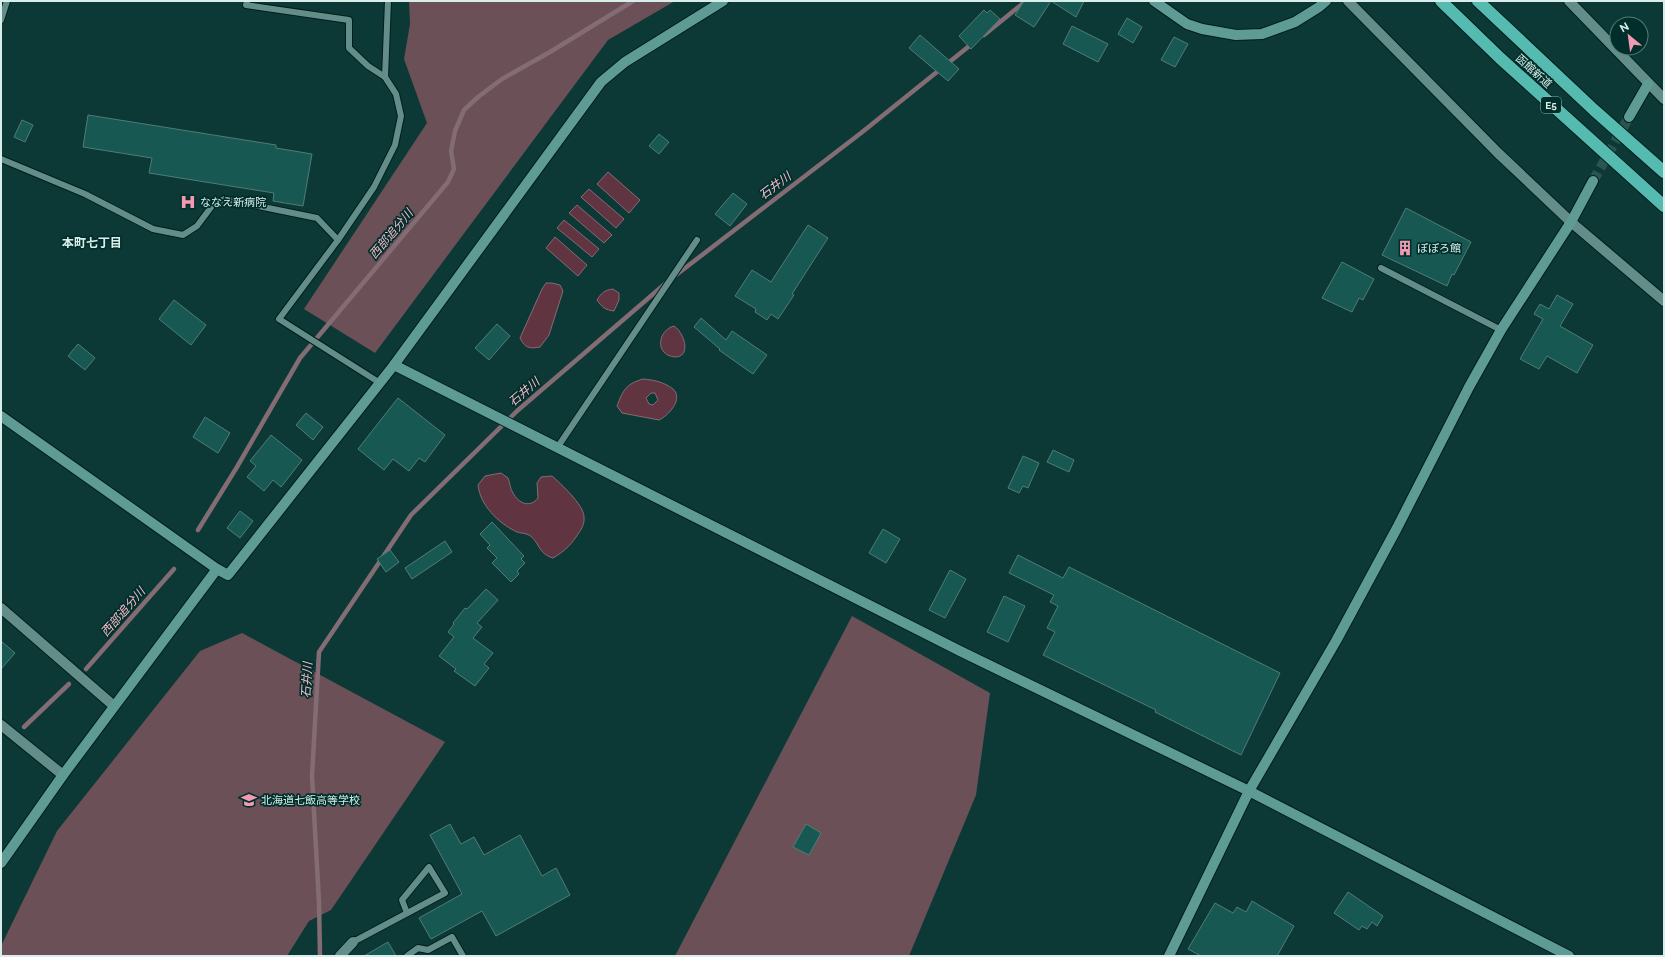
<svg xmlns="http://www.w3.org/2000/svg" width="1665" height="957" font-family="Raleway,'Noto Sans JP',sans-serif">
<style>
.green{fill:#6c5057}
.water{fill:#603541;stroke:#846c74;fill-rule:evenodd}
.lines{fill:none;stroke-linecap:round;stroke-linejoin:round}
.stream{stroke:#846c74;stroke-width:4.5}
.building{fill:#175852;stroke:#517c77}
.secondary-tunnel{stroke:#2b5450;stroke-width:10;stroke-dasharray:10 5;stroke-linecap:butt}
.lane-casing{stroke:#001e1c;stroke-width:8}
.street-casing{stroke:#001e1c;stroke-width:12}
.secondary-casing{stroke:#001e1c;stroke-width:12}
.highway-casing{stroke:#001e1c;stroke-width:14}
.lane{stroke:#628d88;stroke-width:6}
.street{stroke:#628d88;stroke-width:10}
.secondary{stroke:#5e9b94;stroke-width:10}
.highway{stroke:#55bbb1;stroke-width:12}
.labels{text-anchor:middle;stroke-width:3.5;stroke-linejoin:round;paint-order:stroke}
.shield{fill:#002f2b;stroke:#97b5b1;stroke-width:1}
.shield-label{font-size:10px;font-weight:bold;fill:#d8eeeb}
.street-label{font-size:11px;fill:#d8eeeb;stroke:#002f2b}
.poi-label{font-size:11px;fill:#d8eeeb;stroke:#002f2b;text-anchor:start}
.water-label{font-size:12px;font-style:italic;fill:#f9bacb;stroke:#002f2b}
.neighbourhood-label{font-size:12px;font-weight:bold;fill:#d8eeeb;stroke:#002f2b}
</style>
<rect width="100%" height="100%" fill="#0c3935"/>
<g class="green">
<path d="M409 1H675L608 40 375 353 304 309 427 123 404 59 410 24Z"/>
<path d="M852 616 990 693 976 795 909 956H675Z"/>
<path d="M242 633 445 742 331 910 309 921 287 956H1V946L57 831 200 651Z"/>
</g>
<g class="water">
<path d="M608 172 640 200 629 213 597 184Z"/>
<path d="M589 189 624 219 616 228 581 197Z"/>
<path d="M577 205 612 235 604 243 569 213Z"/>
<path d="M564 220 599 249 592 257 557 228Z"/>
<path d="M555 237 587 265 578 276 546 248Z"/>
<path d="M546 283H552L560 285 563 291 549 335 540 347C529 349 525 348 520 338L542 289Z"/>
<path d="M613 289 619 293V300L614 311C605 310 602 307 597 300 601 293 605 290 613 289Z"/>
<path d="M674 326C684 332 692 357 675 357 654 355 658 330 674 326Z"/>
<path d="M643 379C654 380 664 382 673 389 684 399 668 416 659 420L622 413 617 406C623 390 626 384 643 379ZM651 393H655L658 400 653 405 649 404 646 398Z"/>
<path d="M501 473 508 478C510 482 510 489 513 493 519 504 530 508 538 498L537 483 541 477 552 476C561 484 584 505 584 517 585 525 580 531 576 537 570 546 563 552 553 558 537 553 540 542 529 535 525 533 520 533 517 532 498 523 480 505 478 485L485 476Z"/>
</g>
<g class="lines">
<g class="stream">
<path d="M984 35 1026 1"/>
<path d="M676 275 861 133 973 43"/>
<path d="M198 530 237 467 300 358 448 182 454 169 451 151 455 131 464 110 478 97 502 79 550 52 633 1"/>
<path d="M86 669 174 569"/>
<path d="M24 727 69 684"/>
<path d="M320 956 319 902 312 776 319 652 411 515 517 411 666 283"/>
</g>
</g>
<g class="building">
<path d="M1024 1H1051L1034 27 1015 15Z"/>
<path d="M1051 1H1084L1076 17Z"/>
<path d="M984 10 987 13 990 10 1000 19 971 49 959 36Z"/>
<path d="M1127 18 1142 27 1133 43 1118 34Z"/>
<path d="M1072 26 1108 44 1098 62 1063 44Z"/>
<path d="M920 35 959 69 948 81 909 48Z"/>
<path d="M1174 37 1188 44 1175 67 1161 60Z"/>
<path d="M88 115 276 145V148L312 154 303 206 273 201 274 193 149 173 152 158 83 147Z"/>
<path d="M22 120 33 125 25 142 14 137Z"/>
<path d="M659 134 669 142 659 154 649 146Z"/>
<path d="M733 193 747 204 730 226 715 214Z"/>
<path d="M1406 208 1471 242 1454 275 1452 274 1447 286 1382 255Z"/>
<path d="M808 225 828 238 792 294 794 295 778 319 771 314 767 320 755 312 756 309 735 296 752 270 771 282Z"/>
<path d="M1342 262 1374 279 1363 300 1359 298 1352 312 1322 298Z"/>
<path d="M1557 295 1573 304 1560 326 1593 345 1577 373 1547 356 1539 369 1520 359 1543 319 1534 314 1540 304 1549 309Z"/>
<path d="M174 300 206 325 191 345 159 319Z"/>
<path d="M701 318 726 340 732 331 767 355 753 374 719 350 720 349 694 327Z"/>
<path d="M497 324 510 336 489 360 475 348Z"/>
<path d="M78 344 95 358 85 370 68 356Z"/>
<path d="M398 398 445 435 425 462 419 458 409 471 393 459 384 470 358 449Z"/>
<path d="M306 413 323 427 313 440 296 425Z"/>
<path d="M205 417 230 433 218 453 193 437Z"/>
<path d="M271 435 302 460 281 487 273 480 264 491 247 477 256 466 250 461Z"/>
<path d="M1053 450 1074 460 1069 472 1047 462Z"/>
<path d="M1023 456 1039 463 1028 488 1023 486 1019 493 1008 488Z"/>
<path d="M240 511 253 521 240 538 227 528Z"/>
<path d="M492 522 524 556 521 559 525 563 517 571 519 574 511 582 492 563 497 558 487 548 490 545 480 534Z"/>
<path d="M883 529 900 539 886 563 869 553Z"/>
<path d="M445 541 452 552 412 579 405 568Z"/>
<path d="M390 550 399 562 386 572 377 559Z"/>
<path d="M1018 555 1063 578 1069 567 1280 673 1241 755 1155 712 1156 710 1043 655 1055 632 1047 628 1058 606 1050 602 1054 595 1009 573Z"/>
<path d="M950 570 966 579 945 618 929 610Z"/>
<path d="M486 589 498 600 477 623 482 627 473 638 493 653 484 664 489 668 475 686 454 671 456 669 439 656 454 637 448 632 454 624 453 623 465 608 467 609Z"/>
<path d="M1004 596 1025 606 1008 642 987 632Z"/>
<path d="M1 641 15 653 1 669Z"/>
<path d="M450 824 461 844 474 837 484 855 520 835 542 876 556 868 570 895 496 936 482 911 431 939 419 918 462 894 430 835Z"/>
<path d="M806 824 821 833 809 855 793 847Z"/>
<path d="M1348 892 1383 916 1377 926 1372 922 1367 929 1362 926 1359 930 1334 913Z"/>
<path d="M1252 901 1294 926 1277 956H1201L1188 949 1215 903 1233 913 1237 907 1246 912Z"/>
<path d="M388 942 396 956H364Z"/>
</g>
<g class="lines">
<path class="secondary-tunnel" d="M1593 181 1629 117"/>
<defs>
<g id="lane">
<path d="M247 1 246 5 349 20V48L368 66 385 77 396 94 401 116 395 145 374 187 338 240"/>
<path d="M1 20 7 1"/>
<path d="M385 77 388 1"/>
<path d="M1 159 85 194 153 229 183 235 197 226 212 206 224 199 317 218 338 240 279 319 380 383"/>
<path d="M1381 268 1501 330"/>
<path d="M557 448 697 240"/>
<path d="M353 942 445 893 429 867 402 900 407 913"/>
<path d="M407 956 418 948 428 950 452 937 463 956"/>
</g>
<g id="street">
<path d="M1348 1 1498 153 1571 222 1664 301"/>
<path d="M1569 1 1664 99"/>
<path d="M1 608 114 706"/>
<path d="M1 725 63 775"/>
<path d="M340 956 353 942"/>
</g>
<g id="secondary">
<path d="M1154 1 1187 24 1202 29 1236 35 1262 34 1295 22 1319 7 1326 1"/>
<path d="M1629 117 1648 84"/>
<path d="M394 365 960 651 1249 791 1569 956"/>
<path d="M1 416 217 569"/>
<path d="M1 863 63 775 217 569 228 575 394 365 601 82 625 62 723 1"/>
<path d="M1169 956 1249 791 1336 641 1397 528 1469 387 1501 330 1571 222 1593 181"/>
</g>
<g id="highway">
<path d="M1441 1 1500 58 1664 206"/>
<path d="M1478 1 1594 110 1664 172"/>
</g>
</defs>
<use href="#lane" class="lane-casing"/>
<use href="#street" class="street-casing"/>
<use href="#secondary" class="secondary-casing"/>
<use href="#highway" class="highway-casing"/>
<use href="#lane" class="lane"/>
<use href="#street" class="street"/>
<use href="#secondary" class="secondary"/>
<use href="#highway" class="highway"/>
</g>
<defs>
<symbol id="hospital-bare" viewBox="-9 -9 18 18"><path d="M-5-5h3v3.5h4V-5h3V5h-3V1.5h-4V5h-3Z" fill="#f19ab2" stroke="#002f2b" stroke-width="2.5" paint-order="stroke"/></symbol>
<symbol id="building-bare" viewBox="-9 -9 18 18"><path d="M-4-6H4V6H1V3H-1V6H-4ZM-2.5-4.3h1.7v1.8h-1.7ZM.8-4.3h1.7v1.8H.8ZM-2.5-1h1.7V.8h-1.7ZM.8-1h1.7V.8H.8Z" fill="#f19ab2" stroke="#002f2b" stroke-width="2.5" paint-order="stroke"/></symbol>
<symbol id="school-bare" viewBox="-9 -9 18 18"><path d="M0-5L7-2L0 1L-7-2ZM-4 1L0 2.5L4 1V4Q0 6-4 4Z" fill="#f19ab2" stroke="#002f2b" stroke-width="2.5" paint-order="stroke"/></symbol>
</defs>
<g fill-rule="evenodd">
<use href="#hospital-bare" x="177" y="191" width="22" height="22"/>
<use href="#building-bare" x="1394" y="237" width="22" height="22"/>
<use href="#school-bare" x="238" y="789" width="22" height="22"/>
</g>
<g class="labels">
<rect class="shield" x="1541" y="97" width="20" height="16" rx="3"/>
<g class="shield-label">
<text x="1551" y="109">E5</text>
</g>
<g class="street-label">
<text transform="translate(1534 71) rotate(42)" y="4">函館新道</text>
</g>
<g class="poi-label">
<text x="200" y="206">ななえ新病院</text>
<text x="1417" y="252">ぽぽろ館</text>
<text x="261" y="804">北海道七飯高等学校</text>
</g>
<g class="water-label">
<text transform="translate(775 186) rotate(-37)" y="4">石井川</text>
<text transform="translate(391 234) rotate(-50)" y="4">西部追分川</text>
<text transform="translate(524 392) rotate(-41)" y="4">石井川</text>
<text transform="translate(123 612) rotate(-49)" y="4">西部追分川</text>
<text transform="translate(307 680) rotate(-87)" y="4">石井川</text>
</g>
<g class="neighbourhood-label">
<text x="92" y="247">本町七丁目</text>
</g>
</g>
<rect width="1665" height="957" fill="none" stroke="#d8eeeb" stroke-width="4"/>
<g transform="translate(1629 36) rotate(331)"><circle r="19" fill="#002f2b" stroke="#567b78"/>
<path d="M0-3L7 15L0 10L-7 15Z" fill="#f19ab2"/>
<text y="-6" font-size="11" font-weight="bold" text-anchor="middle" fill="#d8eeeb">N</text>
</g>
</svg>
